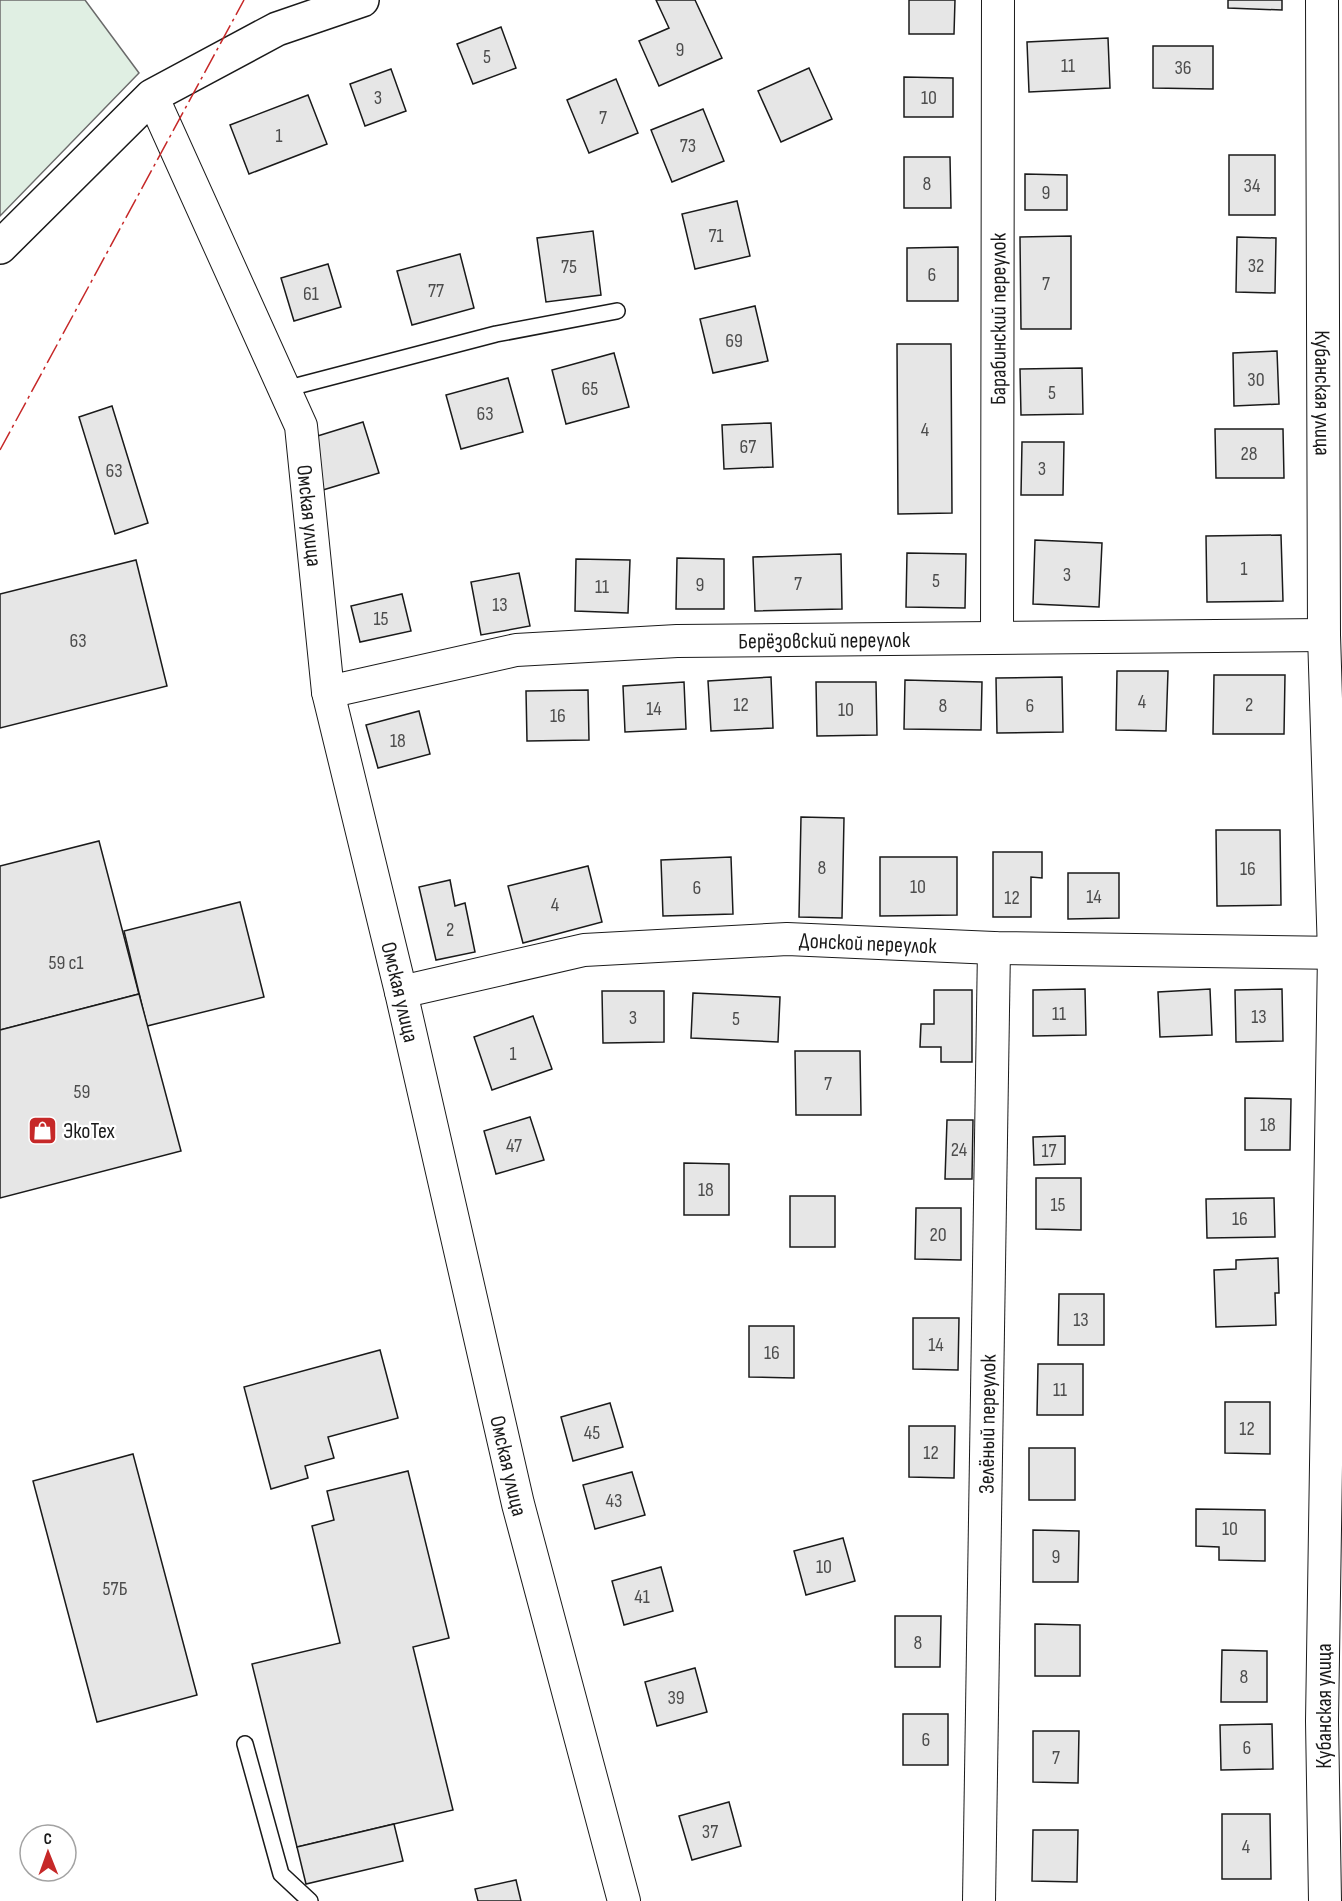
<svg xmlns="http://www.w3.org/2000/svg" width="1342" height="1901" font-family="'Sofia Sans Condensed',sans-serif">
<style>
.green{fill:#e0efe3;stroke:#6a6a6a;stroke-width:1.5}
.building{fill:#e6e6e6;stroke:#1a1a1a;stroke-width:1.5}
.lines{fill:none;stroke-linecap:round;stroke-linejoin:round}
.lane-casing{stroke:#1a1a1a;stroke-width:18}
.street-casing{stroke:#1a1a1a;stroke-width:34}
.secondary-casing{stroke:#1a1a1a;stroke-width:36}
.lane{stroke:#fff;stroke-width:15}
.street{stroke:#fff;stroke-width:32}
.secondary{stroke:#fff;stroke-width:33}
.power{stroke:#c62828;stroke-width:1.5;stroke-dasharray:21 4.5 3 4.5;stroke-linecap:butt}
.labels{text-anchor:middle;stroke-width:4.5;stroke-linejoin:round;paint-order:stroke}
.number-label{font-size:20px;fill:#4d4d4d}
.street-label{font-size:22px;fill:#1a1a1a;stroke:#fff}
.poi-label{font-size:22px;fill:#1a1a1a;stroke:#fff;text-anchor:start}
</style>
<rect width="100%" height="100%" fill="#fff"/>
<path class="green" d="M0 0H85L139 73 0 216Z"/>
<g class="building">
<path d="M656 0H695L722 58 659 86 639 41 669 28Z"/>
<path d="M909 0H955L954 34H909Z"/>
<path d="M1228 0H1282V10L1228 8Z"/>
<path d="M501 27 516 68 473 84 457 44Z"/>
<path d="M1108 38 1110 88 1029 92 1027 42Z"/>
<path d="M1153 46H1213V89L1153 88Z"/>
<path d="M809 68 832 119 781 142 758 91Z"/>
<path d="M391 69 406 111 365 126 350 84Z"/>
<path d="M904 77 953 78V117H904Z"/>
<path d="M616 79 638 133 589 153 567 100Z"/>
<path d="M308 95 327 144 249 174 230 125Z"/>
<path d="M703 109 724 161 672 182 651 130Z"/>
<rect x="1229" y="155" width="46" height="60"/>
<path d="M904 157H950L951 208H904Z"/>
<path d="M1025 174 1067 175V210H1025Z"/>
<path d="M737 201 750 256 695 269 682 214Z"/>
<path d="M593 231 601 295 546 302 537 238Z"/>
<path d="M1071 236V329H1021L1020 237Z"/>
<path d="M1237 237 1276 238 1275 293 1236 292Z"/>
<path d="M958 247V301H907V248Z"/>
<path d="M460 254 474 308 412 325 397 271Z"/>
<path d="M328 264 341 307 294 321 281 278Z"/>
<path d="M755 306 768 361 713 373 700 319Z"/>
<path d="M897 344H951L952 513 898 514Z"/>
<path d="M1277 351 1279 404 1234 406 1233 353Z"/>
<path d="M614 353 629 407 566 424 552 370Z"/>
<path d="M1082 368 1083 414 1021 415 1020 369Z"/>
<path d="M508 378 523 432 461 449 446 395Z"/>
<path d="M112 406 148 523 115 534 79 417Z"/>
<path d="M363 422 379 473 313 493 298 442Z"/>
<path d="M771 423 773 467 724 469 722 425Z"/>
<path d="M1215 429H1283L1284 478H1216Z"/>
<path d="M1022 442H1064L1063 495H1021Z"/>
<path d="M1281 535 1283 601 1207 602 1206 536Z"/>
<path d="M1035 540 1102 543 1099 607 1033 604Z"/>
<path d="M907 553 966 554 965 608 906 607Z"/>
<path d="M841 554 842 609 755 611 753 557Z"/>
<path d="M677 558 724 559V609H676Z"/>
<path d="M576 559 630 560 628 613 575 611Z"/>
<path d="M136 560 167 686 0 728V594Z"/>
<path d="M519 573 530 626 481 635 471 582Z"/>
<path d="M402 594 411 631 360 642 351 606Z"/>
<path d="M1117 671H1168L1166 731 1116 730Z"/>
<path d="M1214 675H1285L1284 734H1213Z"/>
<path d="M771 677 773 728 711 731 708 681Z"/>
<path d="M1062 677 1063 732 997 733 996 678Z"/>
<path d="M905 680 982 682 981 730 904 729Z"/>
<path d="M684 682 686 729 625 732 623 686Z"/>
<path d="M816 682H876L877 735 817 736Z"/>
<path d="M588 690 589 740 527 741 526 691Z"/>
<path d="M419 711 430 754 378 768 366 725Z"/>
<path d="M801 817 844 818 842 918 799 917Z"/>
<path d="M1216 830H1280L1281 905 1217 906Z"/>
<path d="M99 841 139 994 0 1030V866Z"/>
<path d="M993 852H1042V878L1031 877V917H993Z"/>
<path d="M731 857 733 914 663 916 661 860Z"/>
<path d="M880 857H957V915L880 916Z"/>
<path d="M588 866 602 922 523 943 508 886Z"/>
<path d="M1068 873H1119V918L1068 919Z"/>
<path d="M450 880 455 906 465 903 475 952 436 960 419 887Z"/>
<path d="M240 902 264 997 147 1026 124 931Z"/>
<path d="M1085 989 1086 1035 1033 1036V990Z"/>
<path d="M1210 989 1212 1035 1160 1037 1158 992Z"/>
<path d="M1282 989 1283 1041 1236 1042 1235 990Z"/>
<path d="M934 990H972V1062H941V1047H920L921 1024H934Z"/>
<path d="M602 991H664V1042L603 1043Z"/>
<path d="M693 993 780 997 778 1042 691 1038Z"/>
<path d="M139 994 181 1151 0 1198V1030Z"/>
<path d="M533 1016 552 1069 492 1090 474 1037Z"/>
<path d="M795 1051H860L861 1115H796Z"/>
<path d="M1245 1098 1291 1099 1290 1150H1245Z"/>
<path d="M530 1117 544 1160 496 1174 484 1131Z"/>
<path d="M947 1120H973L972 1179H945Z"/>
<path d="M1065 1136V1164L1034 1165 1033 1137Z"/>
<path d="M684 1163 729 1164V1215H684Z"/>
<path d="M1036 1178H1081V1230L1036 1229Z"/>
<rect x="790" y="1196" width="45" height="51"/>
<path d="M1274 1198 1275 1237 1207 1238 1206 1199Z"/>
<path d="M916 1208H961V1260L915 1259Z"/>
<path d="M1278 1258 1279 1293H1275L1276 1325 1216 1327 1214 1270 1236 1269V1260Z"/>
<path d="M1059 1294H1104V1345H1058Z"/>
<path d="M913 1318H959L958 1370 913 1369Z"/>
<path d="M749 1326H794V1378L749 1377Z"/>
<path d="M380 1350 398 1418 328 1437 334 1458 305 1466 308 1478 271 1489 244 1387Z"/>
<path d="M1038 1364H1083V1415H1037Z"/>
<path d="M1225 1402H1270V1454L1225 1453Z"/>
<path d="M610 1403 623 1447 573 1461 561 1417Z"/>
<path d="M909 1426H955L954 1478 909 1477Z"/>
<rect x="1029" y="1448" width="46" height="52"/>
<path d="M133 1454 197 1695 97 1722 33 1481Z"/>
<path d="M408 1471 449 1638 413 1647 453 1810 297 1847 252 1664 340 1643 312 1526 334 1520 327 1491Z"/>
<path d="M632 1472 645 1515 595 1529 583 1485Z"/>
<path d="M1196 1509 1265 1510V1561L1219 1560V1547L1196 1546Z"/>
<path d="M1033 1530 1079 1531 1078 1582H1033Z"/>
<path d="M843 1538 855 1581 806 1595 794 1551Z"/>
<path d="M661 1567 673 1611 624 1625 612 1581Z"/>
<path d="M895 1616H941L940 1667H895Z"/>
<path d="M1035 1624 1080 1625V1676H1035Z"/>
<path d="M1222 1650 1267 1651V1702H1221Z"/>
<path d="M695 1668 707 1712 657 1726 645 1682Z"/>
<rect x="903" y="1714" width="45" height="51"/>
<path d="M1272 1724 1273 1769 1221 1770 1220 1725Z"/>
<path d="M1033 1731H1079L1078 1783 1033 1782Z"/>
<path d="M729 1802 741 1846 692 1860 679 1816Z"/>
<path d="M1222 1814H1270L1271 1879H1222Z"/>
<path d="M394 1824 403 1861 306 1884 297 1847Z"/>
<path d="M1033 1830H1078L1077 1882 1032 1881Z"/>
<path d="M516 1880 521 1901H478L475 1889Z"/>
</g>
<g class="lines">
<defs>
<g id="lane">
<path d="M285 389 496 334 617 311"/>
<path d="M245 1744 281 1874 310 1901"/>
</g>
<g id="street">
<path id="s1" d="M1322 0 1324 635 1334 953 1322 1721 1325 1901"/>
<path id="s2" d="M152 96 301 426 328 692 401 992 518 1504 624 1901"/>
<path id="s3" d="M997 637 998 0"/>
<path id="s4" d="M328 692 516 650 677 641 1324 635"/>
<path id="s5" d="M401 992 584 950 787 939 994 948 1342 953"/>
<path id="s6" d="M979 1901 994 948"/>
</g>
<path id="secondary" d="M0 247 152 96 277 29 362 0"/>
</defs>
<use href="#lane" class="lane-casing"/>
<use href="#street" class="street-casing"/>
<use href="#secondary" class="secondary-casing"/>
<use href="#lane" class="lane"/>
<use href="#street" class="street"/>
<use href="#secondary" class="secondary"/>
<path class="power" d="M0 450 244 0"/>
</g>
<defs>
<symbol id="shop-square" viewBox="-11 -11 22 22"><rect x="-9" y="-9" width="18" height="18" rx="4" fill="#c62828" stroke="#fff"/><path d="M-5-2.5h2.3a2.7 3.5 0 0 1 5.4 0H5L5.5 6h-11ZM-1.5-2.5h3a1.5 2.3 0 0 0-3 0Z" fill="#fff"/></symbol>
</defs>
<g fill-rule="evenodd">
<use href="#shop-square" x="26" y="1114" width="33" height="33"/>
</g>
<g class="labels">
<g class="number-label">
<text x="680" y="56">9</text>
<text x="487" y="63">5</text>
<text x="1068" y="72">11</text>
<text x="1183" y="74">36</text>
<text x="378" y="104">3</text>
<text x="929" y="104">10</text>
<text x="603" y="124">7</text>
<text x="279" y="142">1</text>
<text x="688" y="152">73</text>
<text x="927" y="190">8</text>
<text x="1252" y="192">34</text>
<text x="1046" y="199">9</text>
<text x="716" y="242">71</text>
<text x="1256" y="272">32</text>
<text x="569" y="273">75</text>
<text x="932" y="281">6</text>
<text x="1046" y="290">7</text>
<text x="436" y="297">77</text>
<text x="311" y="300">61</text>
<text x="734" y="347">69</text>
<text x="1256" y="386">30</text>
<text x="590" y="395">65</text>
<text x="1052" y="399">5</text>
<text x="485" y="420">63</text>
<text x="925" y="436">4</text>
<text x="748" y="453">67</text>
<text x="1249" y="460">28</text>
<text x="1042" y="475">3</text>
<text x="114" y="477">63</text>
<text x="1244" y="575">1</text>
<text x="1067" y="581">3</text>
<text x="936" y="587">5</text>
<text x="798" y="590">7</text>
<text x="700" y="591">9</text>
<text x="602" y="593">11</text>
<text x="500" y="611">13</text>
<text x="381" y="625">15</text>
<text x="78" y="647">63</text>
<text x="1142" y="708">4</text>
<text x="741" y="711">12</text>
<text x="1249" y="711">2</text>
<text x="943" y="712">8</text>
<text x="1030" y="712">6</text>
<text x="654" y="715">14</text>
<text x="846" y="716">10</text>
<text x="558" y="722">16</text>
<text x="398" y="747">18</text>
<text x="822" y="874">8</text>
<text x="1248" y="875">16</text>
<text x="918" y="893">10</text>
<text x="697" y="894">6</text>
<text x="1094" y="903">14</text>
<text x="1012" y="904">12</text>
<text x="555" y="911">4</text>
<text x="450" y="936">2</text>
<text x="66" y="969">59 с1</text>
<text x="1059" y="1020">11</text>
<text x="1259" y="1023">13</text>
<text x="633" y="1024">3</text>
<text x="736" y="1025">5</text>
<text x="513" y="1060">1</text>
<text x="828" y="1090">7</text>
<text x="82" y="1098">59</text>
<text x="1268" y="1131">18</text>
<text x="514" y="1152">47</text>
<text x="959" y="1156">24</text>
<text x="1049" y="1157">17</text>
<text x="706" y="1196">18</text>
<text x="1058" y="1211">15</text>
<text x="1240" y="1225">16</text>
<text x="938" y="1241">20</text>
<text x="1081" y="1326">13</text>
<text x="936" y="1351">14</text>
<text x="772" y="1359">16</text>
<text x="1060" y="1396">11</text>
<text x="1247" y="1435">12</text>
<text x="592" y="1439">45</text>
<text x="931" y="1459">12</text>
<text x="614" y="1507">43</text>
<text x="1230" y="1535">10</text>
<text x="1056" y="1563">9</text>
<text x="824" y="1573">10</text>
<text x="115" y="1595">57Б</text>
<text x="642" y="1603">41</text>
<text x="918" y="1649">8</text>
<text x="1244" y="1683">8</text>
<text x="676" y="1704">39</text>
<text x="926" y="1746">6</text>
<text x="1247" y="1754">6</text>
<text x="1056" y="1764">7</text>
<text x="710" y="1838">37</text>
<text x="1246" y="1853">4</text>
</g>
<g class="street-label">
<text dy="8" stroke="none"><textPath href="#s3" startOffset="318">Барабинский переулок</textPath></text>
<text dy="8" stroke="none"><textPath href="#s1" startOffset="393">Кубанская улица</textPath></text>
<text dy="8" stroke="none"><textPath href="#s2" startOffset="452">Омская улица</textPath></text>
<text dy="8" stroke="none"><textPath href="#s4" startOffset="501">Берёзовский переулок</textPath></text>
<text dy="8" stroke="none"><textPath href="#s5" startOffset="472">Донской переулок</textPath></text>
<text dy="8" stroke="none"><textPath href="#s2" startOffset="938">Омская улица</textPath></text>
<text dy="8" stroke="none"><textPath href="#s6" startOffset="477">Зелёный переулок</textPath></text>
<text dy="8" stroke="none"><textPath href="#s2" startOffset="1424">Омская улица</textPath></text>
<text transform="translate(1323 1706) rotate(-90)" y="8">Кубанская улица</text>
</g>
<g class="poi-label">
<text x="63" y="1138">ЭкоТех</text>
</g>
</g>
<g transform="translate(48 1853) rotate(359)"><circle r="28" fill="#ffffff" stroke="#a3a3a3" stroke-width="1.5"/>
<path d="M0-4.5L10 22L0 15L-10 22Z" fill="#c62828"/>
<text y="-9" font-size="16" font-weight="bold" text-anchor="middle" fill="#1a1a1a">С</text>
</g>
</svg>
